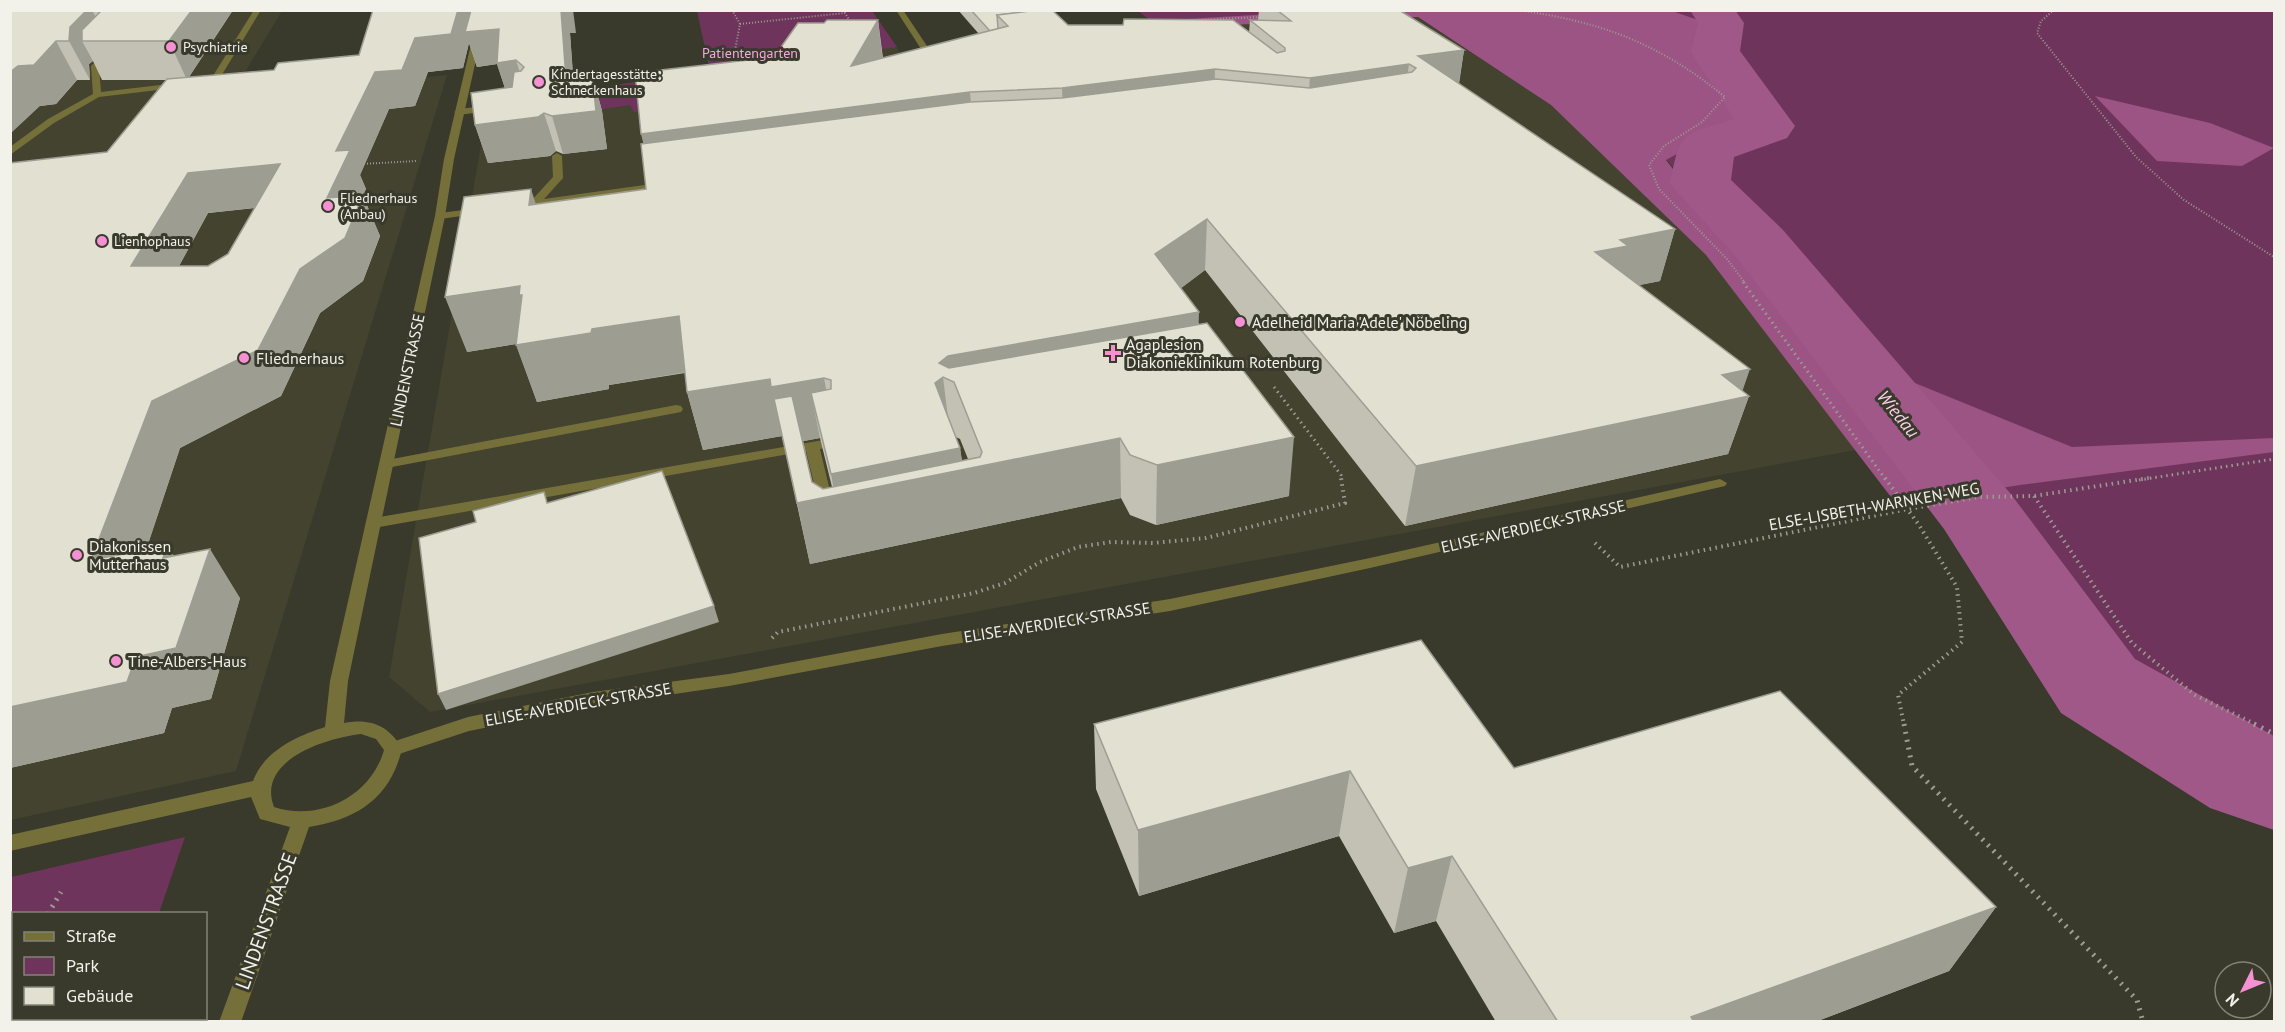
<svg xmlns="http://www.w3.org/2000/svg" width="2285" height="1032" font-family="'PT Sans',sans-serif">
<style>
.built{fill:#444330}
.green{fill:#6f345c}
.forest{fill:#9b5483}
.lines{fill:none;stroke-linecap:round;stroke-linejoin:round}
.river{fill:#9f5887;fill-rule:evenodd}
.path-far3{stroke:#9c9c92;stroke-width:2;stroke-dasharray:1 2;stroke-linecap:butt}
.path-far2{stroke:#9c9c92;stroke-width:3;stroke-dasharray:1.5 4;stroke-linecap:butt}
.path-far1{stroke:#9c9c92;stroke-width:4;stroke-dasharray:1.5 4.5;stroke-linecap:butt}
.path{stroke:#9c9c92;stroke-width:5;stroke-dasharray:2 6;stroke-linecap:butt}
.lane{fill:#757039;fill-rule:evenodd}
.street{fill:#757039;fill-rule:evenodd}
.wall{fill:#c2c1b4;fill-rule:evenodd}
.shaded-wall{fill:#9e9d92}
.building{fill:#e1e0d1;stroke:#9e9d92;stroke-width:1.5;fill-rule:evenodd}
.poi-dot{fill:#f591d2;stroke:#39392c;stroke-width:2}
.labels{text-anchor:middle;stroke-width:6;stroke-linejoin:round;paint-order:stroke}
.far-poi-label{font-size:14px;fill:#f2f1ea;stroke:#39392c;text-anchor:start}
.far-park-label{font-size:14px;fill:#f7a7da;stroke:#39392c}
.poi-label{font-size:16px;fill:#f2f1ea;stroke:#39392c;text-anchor:start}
.street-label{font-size:16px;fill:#f2f1ea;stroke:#39392c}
.water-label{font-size:18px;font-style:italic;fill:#fcd3ec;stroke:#39392c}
.near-street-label{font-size:20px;fill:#f2f1ea;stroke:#39392c}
</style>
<rect width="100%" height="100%" fill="#39392c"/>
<g class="built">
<path d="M10 11H282L230 97 447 75 236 771 11 820Z"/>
<path d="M697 11H872L920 82 1160 28 1417 17 1551 105 1706 255 1856 450 430 712 389 677 488 104 710 71Z"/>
</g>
<g class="green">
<path d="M697 11H872L897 47 796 62 713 103 634 112 630 105 576 113 581 90 710 71Z"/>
<path d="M1138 11H1341L1151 21Z"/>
<path d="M1481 11H2274V805L2172 760 2069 691 2018 624 1927 484 1666 159Z"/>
<path d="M185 837 159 913 14 914V1018L125 1019 124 1021H11V877Z"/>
</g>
<g class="forest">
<path d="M1341 10H1669L1698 20C1703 73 1719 84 1750 123L1695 144 1666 160 1694 196 1728 193 1813 285 1905 379 2072 447 2274 438V452L2020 485 1897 505 1706 255 1551 105 1418 17 1160 28 1151 21Z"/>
<path d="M2095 96 2210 123 2274 148 2242 166 2157 161Z"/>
</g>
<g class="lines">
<path class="river" d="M1690 10H1735L1744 23 1740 51 1795 126 1787 138 1734 157 1731 180 1783 230 2010 493 2135 659 2274 736V830L2210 808 2061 713 1944 529 1737 258 1670 184C1681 127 1682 136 1734 119L1691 52 1698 23Z"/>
<g class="path-far3">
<path d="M732 10 740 24 735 50 751 61"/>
<path d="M843 10 852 24"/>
<path d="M1516 10C1600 21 1659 43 1725 97L1702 122 1664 146 1649 165 1659 189 1727 259 1745 283"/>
<path d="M2054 10 2041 21 2037 33 2136 157 2184 200 2274 257"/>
<path d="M1196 20 1261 17"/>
<path d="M740 24 845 13"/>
<path d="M594 96 640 93"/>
<path d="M361 164 416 161"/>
</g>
<g class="path-far2">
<path d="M1743 282 1886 480"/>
<path d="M1274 387 1341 475 1342 480"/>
<path d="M2139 480 2274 459"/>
</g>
<g class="path-far1">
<path d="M1885 478 1919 525 1957 587 1962 642 1898 695 1904 725"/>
<path d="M2034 496 2132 643 2195 695 2257 725"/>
<path d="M1595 543 1620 567 1908 509 1980 497 2034 496 2149 478"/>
<path d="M772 638 778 632 974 593 1005 583 1040 562 1078 547 1111 542 1153 543 1206 538 1345 503 1341 478"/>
</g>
<g class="path">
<path d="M1904 724 1912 766 2137 1000 2143 1022"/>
<path d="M2254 724 2274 734"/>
<path d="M48 914 61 892"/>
<path d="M10 974 14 969"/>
</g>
<g class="lane">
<path d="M254 10H261L217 83 99 97 54 123 10 155V147L48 119 93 94 91 66 107 50 114 52 99 67 101 92 211 79Z"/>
<path d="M492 105 496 108 495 110 459 115 454 112 459 109Z"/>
<path d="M557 153 562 156 563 178 544 199 666 182 671 185 666 188 514 208V204L531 201 553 177 552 156Z"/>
<path d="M479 208 483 209V213L440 219 435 216 440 213Z"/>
<path d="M1259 358 1263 359V365L1220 373 1214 369 1220 365Z"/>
<path d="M676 405 681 406 683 409 681 412 387 468 380 464 387 460Z"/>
<path d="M835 438 840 439 842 442 840 445 820 449 834 508 827 513 820 508 806 451 374 528 366 523 374 518Z"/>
<path d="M1720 479 1727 483 1725 486 1370 568 1170 611 942 646 729 686 593 706 469 731 393 756 386 754 384 749 386 744 468 717 593 692 729 674 942 634 1170 599 1370 558Z"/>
</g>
<g class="street">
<path d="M479 10H487L454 159 445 216 348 681 344 723C370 718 389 725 402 749 390 798 358 819 309 827L241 1022H219L290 827 260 819 251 797 10 851V835L253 781C264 751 297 736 325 727L330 681 435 216 444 159ZM361 734 376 739 384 750C371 796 320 822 274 807 256 760 326 738 361 734Z"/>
<path d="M896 10H903L937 61 936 63H930Z"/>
</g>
</g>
<g class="wall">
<path d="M10 10H233L189 77 274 70 359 55 373 10 576 33H570L573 77 592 74 602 111 607 149 563 154 556 151 550 156 488 163 475 125 505 88 497 64 477 67 469 43 463 68 428 72 415 106 389 109 360 175 366 189 363 196 380 236 363 281 320 313 281 396 180 448 146 550 167 546 174 556 240 598 211 699 172 708 164 733 10 768V163L107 152 167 80H102L93 61 89 64 90 80H77L56 104 40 106ZM255 208 228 254 208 266H179L208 213Z"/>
<path d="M958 10H1027L1068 25 1249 33 1250 20H1258L1259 10H1399L1464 50 1459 84 1675 229 1660 281 1639 285 1743 391 1749 396 1728 454 1405 526 1205 270 1181 288 1199 324 1289 496 1156 525 1130 515 1121 498 810 564 782 436 703 450 687 392 685 373 609 385V389L537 402 516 344 467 352 536 204 646 189 643 143 824 23 878 20 883 58 979 34ZM956 437 960 439 968 459 962 461 960 448ZM820 438 832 487 823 489 812 482 803 441Z"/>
<path d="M1094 724 1514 768 1996 907 1949 971 1815 1022H1496L1436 921 1394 933 1339 836 1139 896 1096 789Z"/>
</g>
<g class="shaded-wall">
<path d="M87 10H92L108 41H82L93 61 89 64 90 80 69 41 70 27Z"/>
<path d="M192 10H233L187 80 169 41Z"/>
<path d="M458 10H477L499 29 516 60 527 96 508 98 497 64 477 67 469 43 463 68 428 72 415 106 389 109 360 175 366 189 363 196 380 236 363 281 320 313 281 396 180 448 126 610 91 560 152 401 327 198 336 151 375 72 415 38Z"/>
<path d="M561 10H573L576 33H570L576 113 592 74 602 111 607 149 563 154 552 116Z"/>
<path d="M878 20 883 62 970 92 974 138 653 182 641 134 851 66Z"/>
<path d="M56 41 77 80 56 104 40 106 10 134V72L18 66Z"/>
<path d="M1464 50 1457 94 1418 56Z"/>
<path d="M1409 64 1403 108 1306 123 1310 78Z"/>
<path d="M1215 69 1214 114 1064 134 1062 88Z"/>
<path d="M544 113 556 151 550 156 488 163 475 125Z"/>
<path d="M280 164 299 203 208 213 155 310 131 266 188 173Z"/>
<path d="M531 189 547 239 529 205Z"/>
<path d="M1207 219 1205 270 1155 308V254Z"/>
<path d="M1675 229 1660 281 1616 290 1595 252 1620 240Z"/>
<path d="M520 286 592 329 679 316 693 371 609 385V389L537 402 516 345 535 341 467 352 445 297Z"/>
<path d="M1199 312 1197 367 954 382 943 377 950 434 935 383 939 363 948 356Z"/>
<path d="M1750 369 1740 398 1749 396 1728 454 1405 526 1416 466 1722 375Z"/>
<path d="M824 378 835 436 811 393 820 438 784 445 782 436 703 450 687 392 770 379Z"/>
<path d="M1294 437 1289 496 1156 525 1157 465Z"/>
<path d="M1120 438 1121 498 810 564 797 503 835 496 831 474 960 448 963 470Z"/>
<path d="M167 546 196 590 210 549 240 598 211 699 172 708 164 733 10 768V707L163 558Z"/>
<path d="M714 606 719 622 446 710 438 694Z"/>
<path d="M1350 771 1339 836 1139 896 1138 830Z"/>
<path d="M1452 856 1436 921 1394 933 1408 868Z"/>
<path d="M1996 907 1949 971 1815 1022H1689L1691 1017Z"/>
</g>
<g class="building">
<path d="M10 10H87L70 27 69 41H56L34 65 18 66 10 72Z"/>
<path d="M99 10H192L169 41H82V30L101 11Z"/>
<path d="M373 10H458L451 34 415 38 402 70 375 72 336 151 350 150 327 198 363 195 345 238 300 269 258 350 152 401 91 560 167 546 163 558 210 549 176 648 136 657 127 682 10 707V163L107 152 167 79 274 70 278 63 359 55ZM280 164 228 254 208 266H131L188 173Z"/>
<path d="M471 10H561L566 78 592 74 596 111 552 116 544 113 538 117 475 125 471 93 512 87 514 72 521 71 524 67 516 60 497 63 499 29 465 32Z"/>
<path d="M971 10H1027L1028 12 997 15 998 29 990 31Z"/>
<path d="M1038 10H1052L1068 25H1123L1124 19 1233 20 1277 53 1285 51V48L1250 20 1291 21 1277 10H1399L1464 50 1418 56 1675 229 1620 240 1628 246 1595 252 1750 369 1722 375 1749 396 1416 466 1207 219 1155 254 1199 312 948 356 939 363 949 368 1207 323 1294 437 1157 465 1130 455 1120 438 797 503 774 399 792 396 812 482 823 489 980 457 982 452 954 382 943 377 935 383 960 448 831 474 811 393 831 389V380L824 378 771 387 770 379 687 392 679 316 592 329 591 333 516 345 522 295H519L520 286 445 297 464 197 531 189 529 205 646 189 641 144 970 102 1062 98 1216 79 1310 88 1412 72 1416 68 1409 64 1310 78 1215 69 1062 88 970 92 641 134 635 73 774 57 798 23H824L827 20H878L851 66 1008 26 997 15Z"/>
<path d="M662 471 714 606 438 694 419 538 476 522 473 511 544 492 547 503Z"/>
<path d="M1421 640 1514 768 1780 691 1996 907 1691 1017 1694 1022H1558L1452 856 1408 868 1350 771 1138 830 1094 724Z"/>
</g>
<g class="poi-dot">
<circle cx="171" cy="47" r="6"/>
<circle cx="539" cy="82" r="6"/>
<circle cx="328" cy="206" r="6"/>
<circle cx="102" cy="241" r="6"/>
<circle cx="1240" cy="322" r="6"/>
<path d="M1110 344h6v6h6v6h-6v6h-6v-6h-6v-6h6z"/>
<circle cx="244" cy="358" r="6"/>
<circle cx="77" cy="555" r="6"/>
<circle cx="116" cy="661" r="6"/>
</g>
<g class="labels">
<g class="far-poi-label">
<text x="183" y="52">Psychiatrie</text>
<text x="551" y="79">Kindertagesstätte:<tspan x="551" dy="16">Schneckenhaus</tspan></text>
<text x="340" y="203">Fliednerhaus<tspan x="340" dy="16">(Anbau)</tspan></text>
<text x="114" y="246">Lienhophaus</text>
</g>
<g class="far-park-label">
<text x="750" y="58">Patientengarten</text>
</g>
<g class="poi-label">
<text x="1252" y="328">Adelheid Maria 'Adele' Nöbeling</text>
<text x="1126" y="350">Agaplesion<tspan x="1126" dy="18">Diakonieklinikum Rotenburg</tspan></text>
<text x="256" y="364">Fliednerhaus</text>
<text x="89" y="552">Diakonissen<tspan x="89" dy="18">Mutterhaus</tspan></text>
<text x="128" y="667">Tine-Albers-Haus</text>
</g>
<g class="street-label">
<text transform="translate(407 370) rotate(-78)" y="6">LINDENSTRASSE</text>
<text transform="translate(1874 506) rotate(-10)" y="6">ELSE-LISBETH-WARNKEN-WEG</text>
<text transform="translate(1533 526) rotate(-13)" y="6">ELISE-AVERDIECK-STRASSE</text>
<text transform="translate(1057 622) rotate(-9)" y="6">ELISE-AVERDIECK-STRASSE</text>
<text transform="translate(578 704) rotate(-10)" y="6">ELISE-AVERDIECK-STRASSE</text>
</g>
<g class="water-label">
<text transform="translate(1898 414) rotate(51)" y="6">Wiedau</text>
</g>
<g class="near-street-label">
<text transform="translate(266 921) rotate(-70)" y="7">LINDENSTRASSE</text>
</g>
</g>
<rect width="2285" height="1032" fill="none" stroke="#f2f1ea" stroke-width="24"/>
<rect x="12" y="912" width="195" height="108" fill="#39392c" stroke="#838378" stroke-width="1.5"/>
<rect x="24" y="932" width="30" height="9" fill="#757039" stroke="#838378" stroke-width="1.5"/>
<text x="66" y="942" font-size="18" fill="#f2f1ea">Straße</text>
<rect x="24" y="957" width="30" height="18" fill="#6f345c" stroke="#838378" stroke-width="1.5"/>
<text x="66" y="972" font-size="18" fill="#f2f1ea">Park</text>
<rect x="24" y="987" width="30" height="18" fill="#e1e0d1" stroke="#838378" stroke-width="1.5"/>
<text x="66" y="1002" font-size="18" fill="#f2f1ea">Gebäude</text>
<g transform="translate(2243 990) rotate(227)"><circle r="28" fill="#39392c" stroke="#838378" stroke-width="1.5"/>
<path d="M0-4.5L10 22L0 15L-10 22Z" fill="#f591d2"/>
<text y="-9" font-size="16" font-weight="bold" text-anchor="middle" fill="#f2f1ea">N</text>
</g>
</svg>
